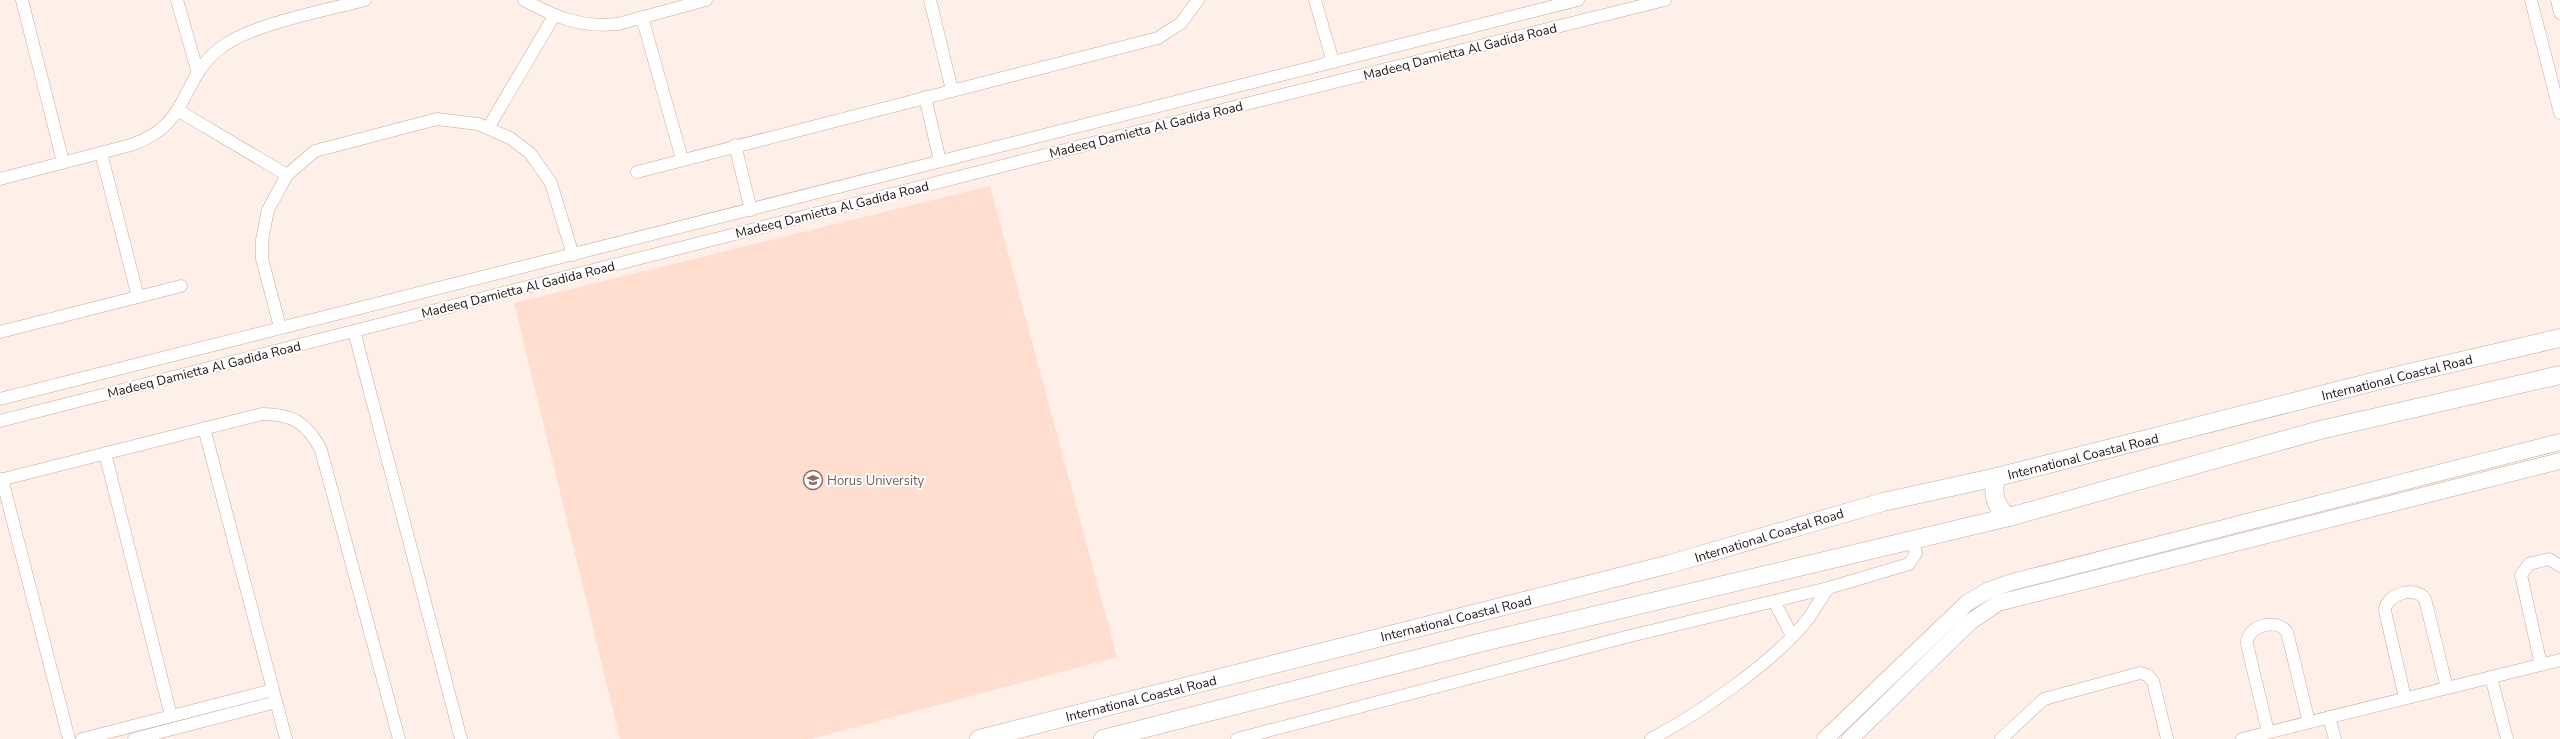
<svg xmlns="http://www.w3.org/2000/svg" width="2560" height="739" font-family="'Nunito Sans',sans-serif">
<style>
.built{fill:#ffdecf}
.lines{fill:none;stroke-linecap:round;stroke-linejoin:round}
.minor-casing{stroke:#c3aba0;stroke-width:13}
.major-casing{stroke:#c3aba0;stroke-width:17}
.highway-casing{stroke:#c3aba0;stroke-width:19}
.minor{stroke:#fff;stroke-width:12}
.major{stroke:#fff;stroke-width:16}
.highway{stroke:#fff;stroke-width:18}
.labels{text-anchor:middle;stroke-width:4;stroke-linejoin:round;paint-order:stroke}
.street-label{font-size:13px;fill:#1e1612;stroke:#fff}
.education-label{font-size:13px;fill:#785e54;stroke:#fff;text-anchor:start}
</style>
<rect width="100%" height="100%" fill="#feefe8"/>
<path class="built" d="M990 186 1117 657 811 739H620L514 303Z"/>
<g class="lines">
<defs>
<g id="minor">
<path d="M22 0 63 162"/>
<path d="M177 0 198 73"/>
<path d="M524 0C555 17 581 28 618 24L706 0"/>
<path d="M930 0 952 90"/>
<path d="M1315 0 1333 62"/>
<path d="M2531 0 2560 113"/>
<path d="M2557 0 2560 13"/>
<path d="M642 17 682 159"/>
<path d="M925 97 940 161"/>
<path d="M179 111 287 175"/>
<path d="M488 128 554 16"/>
<path d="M735 145 751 210"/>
<path d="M101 153 138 297"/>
<path d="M637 172 1158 38 1181 23 1198 0"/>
<path d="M0 179 131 145C192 124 178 82 219 49 250 24 324 11 365 0"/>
<path d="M280 327 262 259V240L268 210 287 175 315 151 437 119 478 124 510 138 530 153 551 183 573 255"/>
<path d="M354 331 461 739"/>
<path d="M0 332 181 286"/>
<path d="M0 399 1578 0"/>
<path d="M0 421 1254 102 1665 0"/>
<path d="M204 428 286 739"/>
<path d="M105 453 171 716"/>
<path d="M2 479 69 739"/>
<path d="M0 480 262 414C293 414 307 423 321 450L399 739"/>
<path d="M1774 601 1792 636"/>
<path d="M2541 665 2521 575 2529 564 2549 559 2560 566"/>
<path d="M2491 677 2507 739"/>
<path d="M2405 698 2385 611C2385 594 2416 585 2425 599L2447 688"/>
<path d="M2329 717 2335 739"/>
<path d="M2268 732 2247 644C2246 626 2277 617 2287 632L2309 722"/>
<path d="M82 739 273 690"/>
<path d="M134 739 276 702"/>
<path d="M1237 739 1626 637 1828 588 1909 564 1916 553 1912 540"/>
<path d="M1651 739C1700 713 1774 662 1808 619 1815 609 1821 598 1828 588"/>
<path d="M2001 739 2044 699 2140 673 2147 675 2153 681 2167 739"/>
<path d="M2242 739 2560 660"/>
</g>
<g id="major">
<path d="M1825 739 1967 603 1989 590 2012 582 2560 442"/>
<path d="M1850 739 1970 622 1998 603 2560 461"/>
</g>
<g id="highway">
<path d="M1997 477C1991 493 1995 507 2009 517"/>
<path d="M979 739 1670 564 1883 502 1997 477 2396 376 2560 338"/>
<path d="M1103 739 1483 642 2009 517 2320 430 2560 375"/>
</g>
</defs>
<use href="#minor" class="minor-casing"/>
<use href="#major" class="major-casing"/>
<use href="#highway" class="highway-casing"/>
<use href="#minor" class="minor"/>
<use href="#major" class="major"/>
<use href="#highway" class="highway"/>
</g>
<defs>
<symbol id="university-ring" viewBox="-11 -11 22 22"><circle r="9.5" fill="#fff" stroke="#8d6e63" stroke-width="1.5"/><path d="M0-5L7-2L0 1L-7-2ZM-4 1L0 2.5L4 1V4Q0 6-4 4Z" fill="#8d6e63"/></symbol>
</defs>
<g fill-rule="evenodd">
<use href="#university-ring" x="802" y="469" width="22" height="22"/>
</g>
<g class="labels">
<g class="street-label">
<text transform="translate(1460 51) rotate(-14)" y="5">Madeeq Damietta Al Gadida Road</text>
<text transform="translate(1146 129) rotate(-14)" y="5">Madeeq Damietta Al Gadida Road</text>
<text transform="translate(832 209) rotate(-14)" y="5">Madeeq Damietta Al Gadida Road</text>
<text transform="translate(518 289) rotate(-14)" y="5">Madeeq Damietta Al Gadida Road</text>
<text transform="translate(204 369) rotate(-14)" y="5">Madeeq Damietta Al Gadida Road</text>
<text transform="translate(2397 377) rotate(-14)" y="5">International Coastal Road</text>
<text transform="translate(2083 456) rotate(-14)" y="5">International Coastal Road</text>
<text transform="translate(1769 535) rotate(-17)" y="5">International Coastal Road</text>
<text transform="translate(1456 618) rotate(-14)" y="5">International Coastal Road</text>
<text transform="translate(1141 698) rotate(-14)" y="5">International Coastal Road</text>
</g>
<g class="education-label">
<text x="827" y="485">Horus University</text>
</g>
</g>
</svg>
